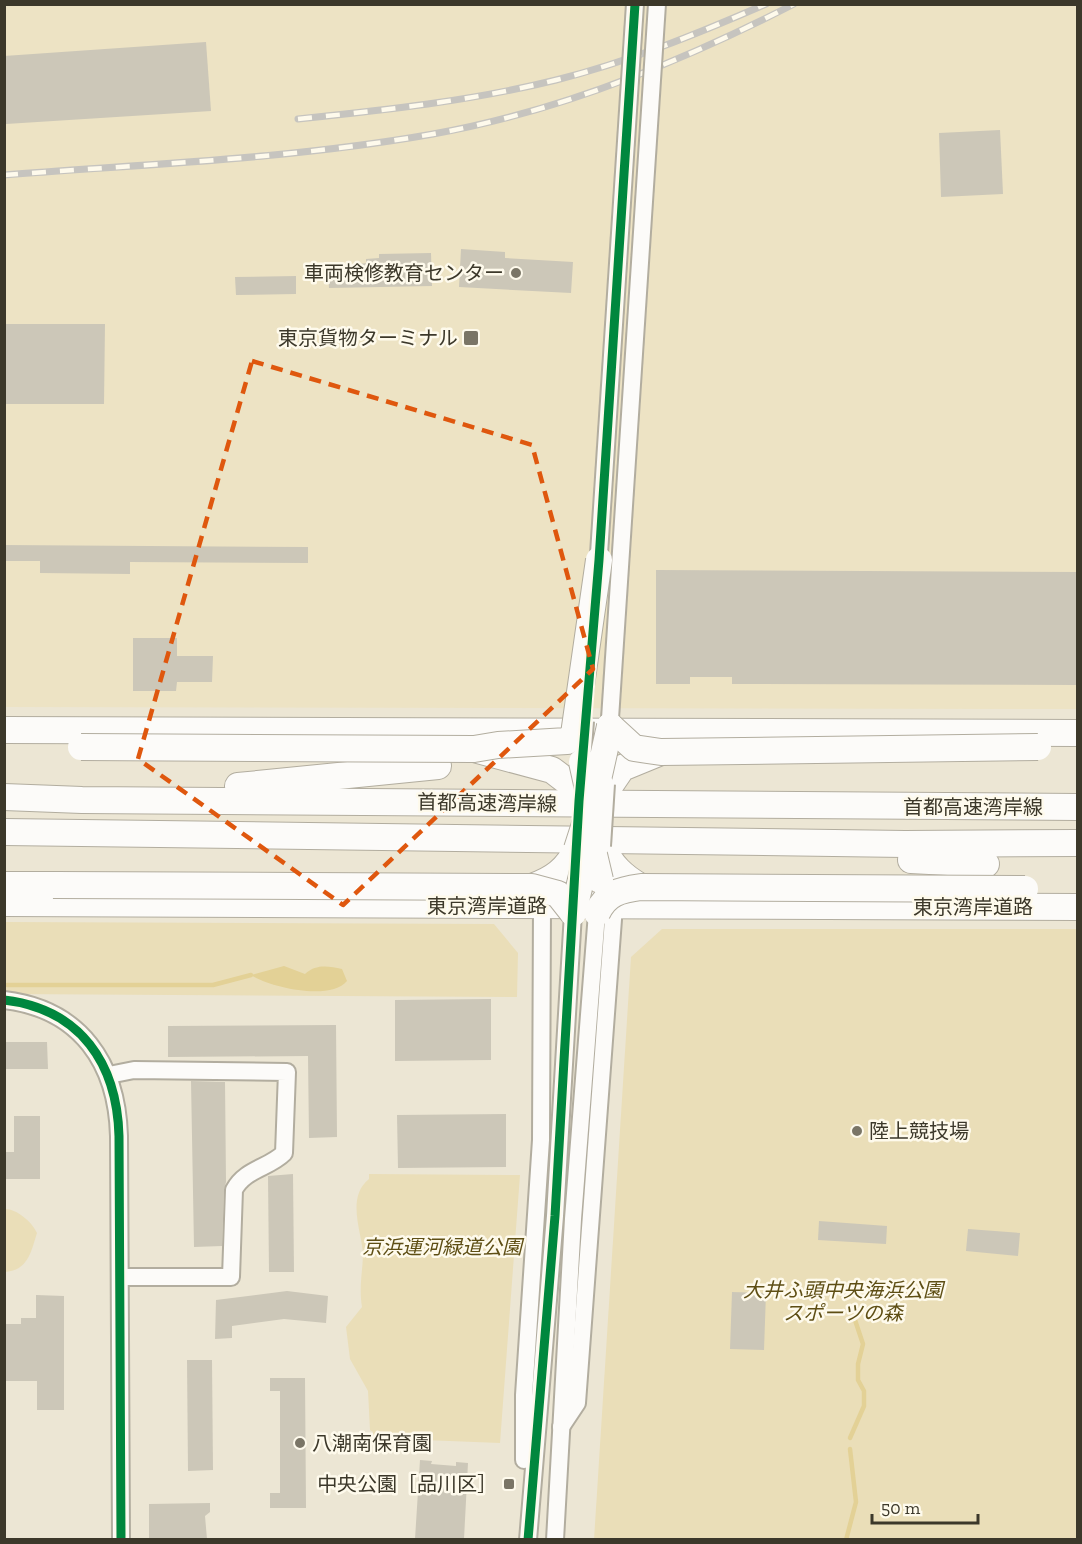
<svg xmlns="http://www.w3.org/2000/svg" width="1082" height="1544" font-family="'Zilla Slab','Noto Sans JP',serif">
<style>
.built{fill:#ede3c4}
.green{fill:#eadeb8}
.water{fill:#e3d196}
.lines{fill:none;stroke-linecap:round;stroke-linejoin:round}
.stream{stroke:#e3d196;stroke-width:4.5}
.building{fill:#ccc7b8}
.minor-casing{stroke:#b2ad9f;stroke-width:20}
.highway-casing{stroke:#b2ad9f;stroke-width:28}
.minor{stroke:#fcfbf9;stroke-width:16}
.highway{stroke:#fcfbf9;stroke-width:26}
.rail-casing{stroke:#c6c4bf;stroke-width:7}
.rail{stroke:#fefaec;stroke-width:4.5;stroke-dasharray:14;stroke-linecap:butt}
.minor-bridge-casing{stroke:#b2ad9f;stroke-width:20;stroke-linecap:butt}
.highway-bridge-casing{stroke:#b2ad9f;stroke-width:28;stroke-linecap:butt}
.minor-bridge{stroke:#fcfbf9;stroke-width:16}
.highway-bridge{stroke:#fcfbf9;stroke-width:26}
.cycleway-casing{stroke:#fefaec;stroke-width:13}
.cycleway{stroke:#00873e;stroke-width:9}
.marked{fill:none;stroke:#df570e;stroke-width:4.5;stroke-dasharray:12 8;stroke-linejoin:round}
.poi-dot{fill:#7a7566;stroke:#fefaec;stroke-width:2}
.labels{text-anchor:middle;stroke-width:5;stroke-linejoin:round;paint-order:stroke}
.poi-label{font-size:20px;fill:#3c382a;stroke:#fefaec;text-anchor:end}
.street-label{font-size:20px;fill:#3c382a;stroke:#fefaec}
.park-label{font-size:20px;font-style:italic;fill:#5e4e14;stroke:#fefaec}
</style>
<rect width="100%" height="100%" fill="#ece6d4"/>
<path class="built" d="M5 5H1077V709L5 707Z"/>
<g class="green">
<path d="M5 922 494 924 518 953 517 997 5 994Z"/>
<path d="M662 929H1077V1539L594 1540 631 957Z"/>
<path d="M369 1174 520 1175 500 1443 373 1438V1432L370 1430 368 1391 350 1359 346 1327 362 1307C359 1289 362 1275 363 1256 363 1234 345 1198 369 1179Z"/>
<path d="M5 1209C17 1209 32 1222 37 1233 31 1252 28 1271 4 1272Z"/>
</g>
<path class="water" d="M284 966 305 974C316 964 328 966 342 969L347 981C331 1001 271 988 251 975Z"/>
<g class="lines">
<g class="stream">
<path d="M7 985H213L251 975"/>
<path d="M850 1438 864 1406V1391L858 1380V1364L863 1344 855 1320"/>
<path d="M846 1540 856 1502 850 1449"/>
</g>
</g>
<g class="building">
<path d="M206 42 211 111 6 124 4 56Z"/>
<path d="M1000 130 1003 194 941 197 939 133Z"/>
<path d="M461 249 505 252V258L573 262 571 293 459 287Z"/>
<path d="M431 253 432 286 329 288 328 271H342V267L366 263V259L379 258V254Z"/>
<path d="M296 276V294L236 295 235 277Z"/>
<path d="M4 324H105L104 404H4Z"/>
<path d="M4 545 308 547V563L130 562V574L40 573V561H4Z"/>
<path d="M656 570 1077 572V685L732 684V677H690V684H656Z"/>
<path d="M133 638H177V656H213L212 682H177L176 691H133Z"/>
<path d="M491 999V1060L395 1061V1000Z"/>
<path d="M336 1025 337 1137 309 1138 308 1056 168 1057V1026Z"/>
<path d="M4 1042H47L48 1069H4Z"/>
<path d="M191 1081 225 1082 226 1182 224 1190 222 1246 194 1247Z"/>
<path d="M506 1114V1167L398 1168 397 1115Z"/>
<path d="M14 1116H40V1179H4V1152H14Z"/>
<path d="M293 1174 294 1272H269L268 1176Z"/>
<path d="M819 1221 887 1226 886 1244 818 1240Z"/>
<path d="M968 1229 1020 1233 1018 1256 966 1251Z"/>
<path d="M287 1291 328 1296 326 1323 284 1319 232 1326V1338L215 1339 216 1300Z"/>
<path d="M732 1292 766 1293 764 1350 730 1349Z"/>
<path d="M36 1295 64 1296V1410H37V1381H4V1324H21V1318H36Z"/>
<path d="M187 1360H212L213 1470 188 1471Z"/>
<path d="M270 1378H305L306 1508H270V1493H280V1391H270Z"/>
<path d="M420 1460 432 1461 431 1464 456 1466V1462L468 1463 464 1539H415Z"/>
<path d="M210 1503V1512L205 1516 207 1539H149V1504Z"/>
</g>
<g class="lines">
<defs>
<g id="minor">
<path d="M4 1000C81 1009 117 1064 119 1136L121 1540"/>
<path d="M109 1075 134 1070 287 1072 284 1153C269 1168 245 1169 234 1190L231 1277H120"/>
<path d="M561 1427 577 1403 614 906"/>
<path d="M524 1460V1395L541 1140 542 907"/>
<path d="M528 1540 555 1216 573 913"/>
<path d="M555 1540 573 1219 597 913"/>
</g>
<g id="highway">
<path d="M4 730 1078 733"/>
<path d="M474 749 552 770 569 783 579 801"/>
<path d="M238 786 438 766"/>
<path d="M605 793 622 768 661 752"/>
<path d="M4 797 82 800 1078 807"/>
<path d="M4 832 905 844 1078 843"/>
<path d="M602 846C612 866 622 876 641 887"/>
<path d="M911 860 986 864"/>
<path d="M4 885H53"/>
<path d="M532 887C554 879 566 870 577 849"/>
<path d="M4 903 1078 907"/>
</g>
</defs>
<use href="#minor" class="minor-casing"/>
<use href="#highway" class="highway-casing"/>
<use href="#minor" class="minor"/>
<use href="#highway" class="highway"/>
<defs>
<g id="rail">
<path d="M298 119C385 110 471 101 556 80 628 62 697 34 766 4"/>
<path d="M4 175C148 164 291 159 433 134 558 112 681 62 794 4"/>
</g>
</defs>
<use href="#rail" class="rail-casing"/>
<use href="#rail" class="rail"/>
<defs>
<g id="minor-bridge">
<path d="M598 569 635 4"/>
<path d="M609 734 657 4"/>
<path d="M582 762 585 721"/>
<path d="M602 846 606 784"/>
</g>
<g id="highway-bridge">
<path d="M610 726 634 748 661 752 1038 747"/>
<path d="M81 747 474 749 498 745 567 741 574 734 599 560"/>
<path d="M582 762 591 802"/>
<path d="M591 842 600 880"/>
<path d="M577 849 595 793 610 726"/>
<path d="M53 885 532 887 558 894 573 913"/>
<path d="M573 913 592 834"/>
<path d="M597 913C606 893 620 890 641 887L1025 889"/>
</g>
</defs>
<use href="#minor-bridge" class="minor-bridge-casing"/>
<use href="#highway-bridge" class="highway-bridge-casing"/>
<use href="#minor-bridge" class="minor-bridge"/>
<use href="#highway-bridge" class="highway-bridge"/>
<defs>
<g id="cycleway">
<path d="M4 1000C81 1009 117 1064 119 1136L121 1540"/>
<path d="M528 1540 555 1216 579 801 599 560 635 4"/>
</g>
</defs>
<use href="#cycleway" class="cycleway-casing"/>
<use href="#cycleway" class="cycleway"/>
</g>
<path class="marked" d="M252 361 532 445 593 669 343 905 138 759Z"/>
<g class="poi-dot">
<circle cx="516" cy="273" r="6"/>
<rect x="463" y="330" width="16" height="16" rx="3"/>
<circle cx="857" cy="1131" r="6"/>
<circle cx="300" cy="1443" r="6"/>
<rect x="503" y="1478" width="12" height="12" rx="3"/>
</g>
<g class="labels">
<g class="poi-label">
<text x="504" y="280">車両検修教育センター</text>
<text x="458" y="345">東京貨物ターミナル</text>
<text x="869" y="1138" text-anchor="start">陸上競技場</text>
<text x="312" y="1450" text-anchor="start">八潮南保育園</text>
<text x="497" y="1491">中央公園［品川区］</text>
</g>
<g class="street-label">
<text transform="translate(487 803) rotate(1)" y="7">首都高速湾岸線</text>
<text x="973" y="814">首都高速湾岸線</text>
<text x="487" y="913">東京湾岸道路</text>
<text x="973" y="914">東京湾岸道路</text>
</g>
<g class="park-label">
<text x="442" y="1254">京浜運河緑道公園</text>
<text x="843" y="1297">大井ふ頭中央海浜公園<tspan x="843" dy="23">スポーツの森</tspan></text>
</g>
</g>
<rect width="1082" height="1544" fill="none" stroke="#3c382a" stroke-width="12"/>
<path d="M872 1514v9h106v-9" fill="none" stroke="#3c382a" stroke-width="3"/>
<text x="881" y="1514" font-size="18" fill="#3c382a" stroke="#fefaec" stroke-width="4.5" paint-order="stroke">50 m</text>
</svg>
